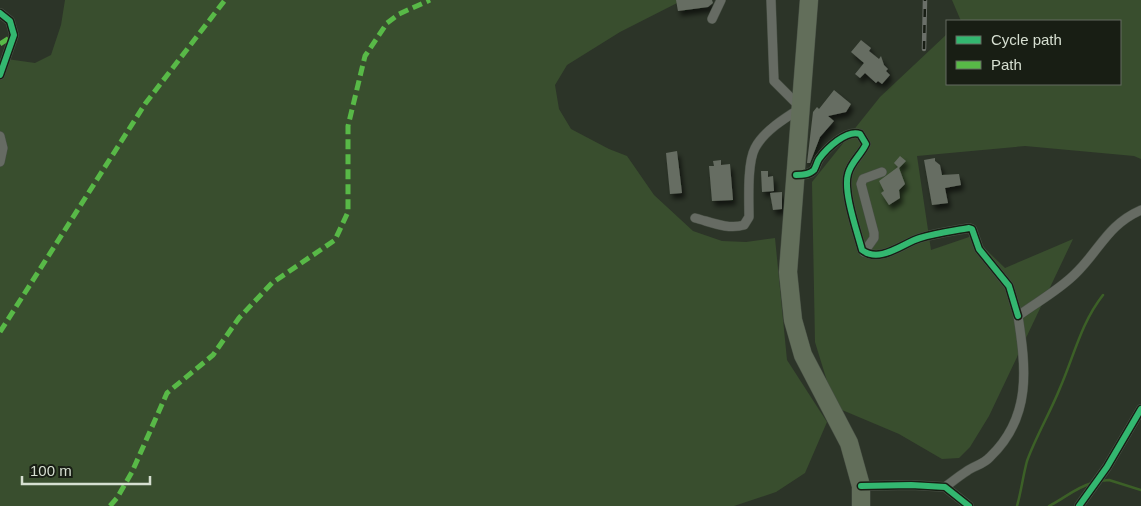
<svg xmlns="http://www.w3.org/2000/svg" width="1141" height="506" font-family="Helvetica,sans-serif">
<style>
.green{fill:#394e2e}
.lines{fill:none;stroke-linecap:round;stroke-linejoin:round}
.stream{stroke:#3c6027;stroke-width:2.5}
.building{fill:#666d62;filter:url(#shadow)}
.street-casing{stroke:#474f44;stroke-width:10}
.highway-casing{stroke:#474f44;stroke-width:19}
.street{stroke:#666b63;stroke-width:9}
.highway{stroke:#626e5a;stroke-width:18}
.rail-casing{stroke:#6b7069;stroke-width:4.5}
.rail{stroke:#181e14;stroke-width:2.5;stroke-dasharray:8;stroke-linecap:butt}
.quiet{stroke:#58b947;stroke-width:5;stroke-dasharray:10 5;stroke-linecap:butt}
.cycleway-casing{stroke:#181e14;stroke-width:9}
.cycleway{stroke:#33b770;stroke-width:6}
</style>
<defs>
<filter id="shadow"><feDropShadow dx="3" dy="5" stdDeviation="2.5" flood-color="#0009"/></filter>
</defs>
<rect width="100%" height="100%" fill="#2c3428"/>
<g class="green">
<path d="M65 0H683L620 32 567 65 555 85 559 109 571 129 609 149 627 156 654 195 693 231 722 241 746 242 775 238 787 360 827 422 805 473 776 492 734 506H0V58L35 63 51 55 61 25Z"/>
<path d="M952 0H1141V159L1134 156 1025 146 917 156 931 250 972 236 1005 268 1073 239 989 416 970 447 959 458 942 459 899 434 835 407 815 342 812 182 880 97 947 34V84H1120V21H961Z"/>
</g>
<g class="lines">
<g class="stream">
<path d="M1099 481 1109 480 1141 490"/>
<path d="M1017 506C1021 492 1023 476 1027 461 1036 436 1050 413 1060 388 1074 356 1081 323 1103 295"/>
<path d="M1049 506C1065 498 1075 488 1092 483"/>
</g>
</g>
<g class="building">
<path d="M676 0H712L713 3 708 7 678 11Z"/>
<path d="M861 40 871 48 869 51 879 59 881 56 884 65 888 69 886 71 890 75 882 84 878 81 876 83 865 73 860 78 855 74 864 63 851 52Z"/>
<path d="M834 90 851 104 846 112 828 116 834 121 820 137 810 163H807L813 112 817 107 819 109Z"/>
<path d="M677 151 682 193 670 194 666 153Z"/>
<path d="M900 156 906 161 899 168 905 184 899 190 900 198 889 205 881 193 884 191 879 181 898 167 894 163Z"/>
<path d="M935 158V161L940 165 942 175 959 174 961 185 945 188 948 203 932 205 924 160Z"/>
<path d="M721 160V165L730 164 733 200 712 201 709 166H714L713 161Z"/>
<path d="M761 171H768V177L773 176 774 191 762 192Z"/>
<path d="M782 192V209L773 210 770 193Z"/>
</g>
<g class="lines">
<defs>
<g id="street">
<path d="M0 13 10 21 14 35 0 75"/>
<path d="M712 19 721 0"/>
<path d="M0 136 3 148 0 162"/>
<path d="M796 175C802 175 809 175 814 170 816 167 817 162 819 159 827 148 847 129 860 134L866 144C861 155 851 162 848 174 843 192 857 231 862 250 880 264 903 243 920 238 936 233 953 231 969 228L972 229 979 249 1009 286 1018 316"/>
<path d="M695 218C711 222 728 230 744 225L749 217C749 200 747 163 755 148 764 131 785 118 801 108L774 81 771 0"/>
<path d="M864 252 874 238V233L861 184 863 179 882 172"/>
<path d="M861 486 911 485 945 487 969 506"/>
<path d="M945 487C952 482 959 476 967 471 974 466 984 464 990 457 1032 417 1026 368 1018 316 1037 302 1059 290 1075 274 1100 250 1107 225 1141 210"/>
<path d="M1079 506 1107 467 1141 409"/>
</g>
<path id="highway" d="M809 0 788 272 793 320 803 355 849 443 861 486V506"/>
</defs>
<use href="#street" class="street-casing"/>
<use href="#highway" class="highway-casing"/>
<use href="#street" class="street"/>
<use href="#highway" class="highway"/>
<defs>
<path id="rail" d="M924 49 925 0"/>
</defs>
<use href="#rail" class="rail-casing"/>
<use href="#rail" class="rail"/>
<g class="quiet">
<path d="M0 44 14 35"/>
<path d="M0 332 145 104 225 0"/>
<path d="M110 506 117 498 132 472 167 393 213 355 239 318 272 283 335 240 348 212V126L365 56 387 23 399 14 430 0"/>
</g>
<defs>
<g id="cycleway">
<path d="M0 13 10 21 14 35 0 75"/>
<path d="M796 175C802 175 809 175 814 170 816 167 817 162 819 159 827 148 847 129 860 134L866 144C861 155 851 162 848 174 843 192 857 231 862 250 880 264 903 243 920 238 936 233 953 231 969 228L972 229 979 249 1009 286 1018 316"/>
<path d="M861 486 911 485 945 487 969 506"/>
<path d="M1079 506 1107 467 1141 409"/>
</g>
</defs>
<use href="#cycleway" class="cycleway-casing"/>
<use href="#cycleway" class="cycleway"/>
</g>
<rect x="946" y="20" width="175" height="65" fill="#181e14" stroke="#646b60"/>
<rect x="956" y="36" width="25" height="8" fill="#33b770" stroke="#646b60"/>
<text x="991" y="45" font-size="15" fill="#d6dfd1">Cycle path</text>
<rect x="956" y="61" width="25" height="8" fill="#58b947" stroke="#646b60"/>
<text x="991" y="70" font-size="15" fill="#d6dfd1">Path</text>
<path d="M22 476v8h128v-8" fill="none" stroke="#d6dfd1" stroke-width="2.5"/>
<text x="30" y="476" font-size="15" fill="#d6dfd1" stroke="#181e14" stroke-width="4" paint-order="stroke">100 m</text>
</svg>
